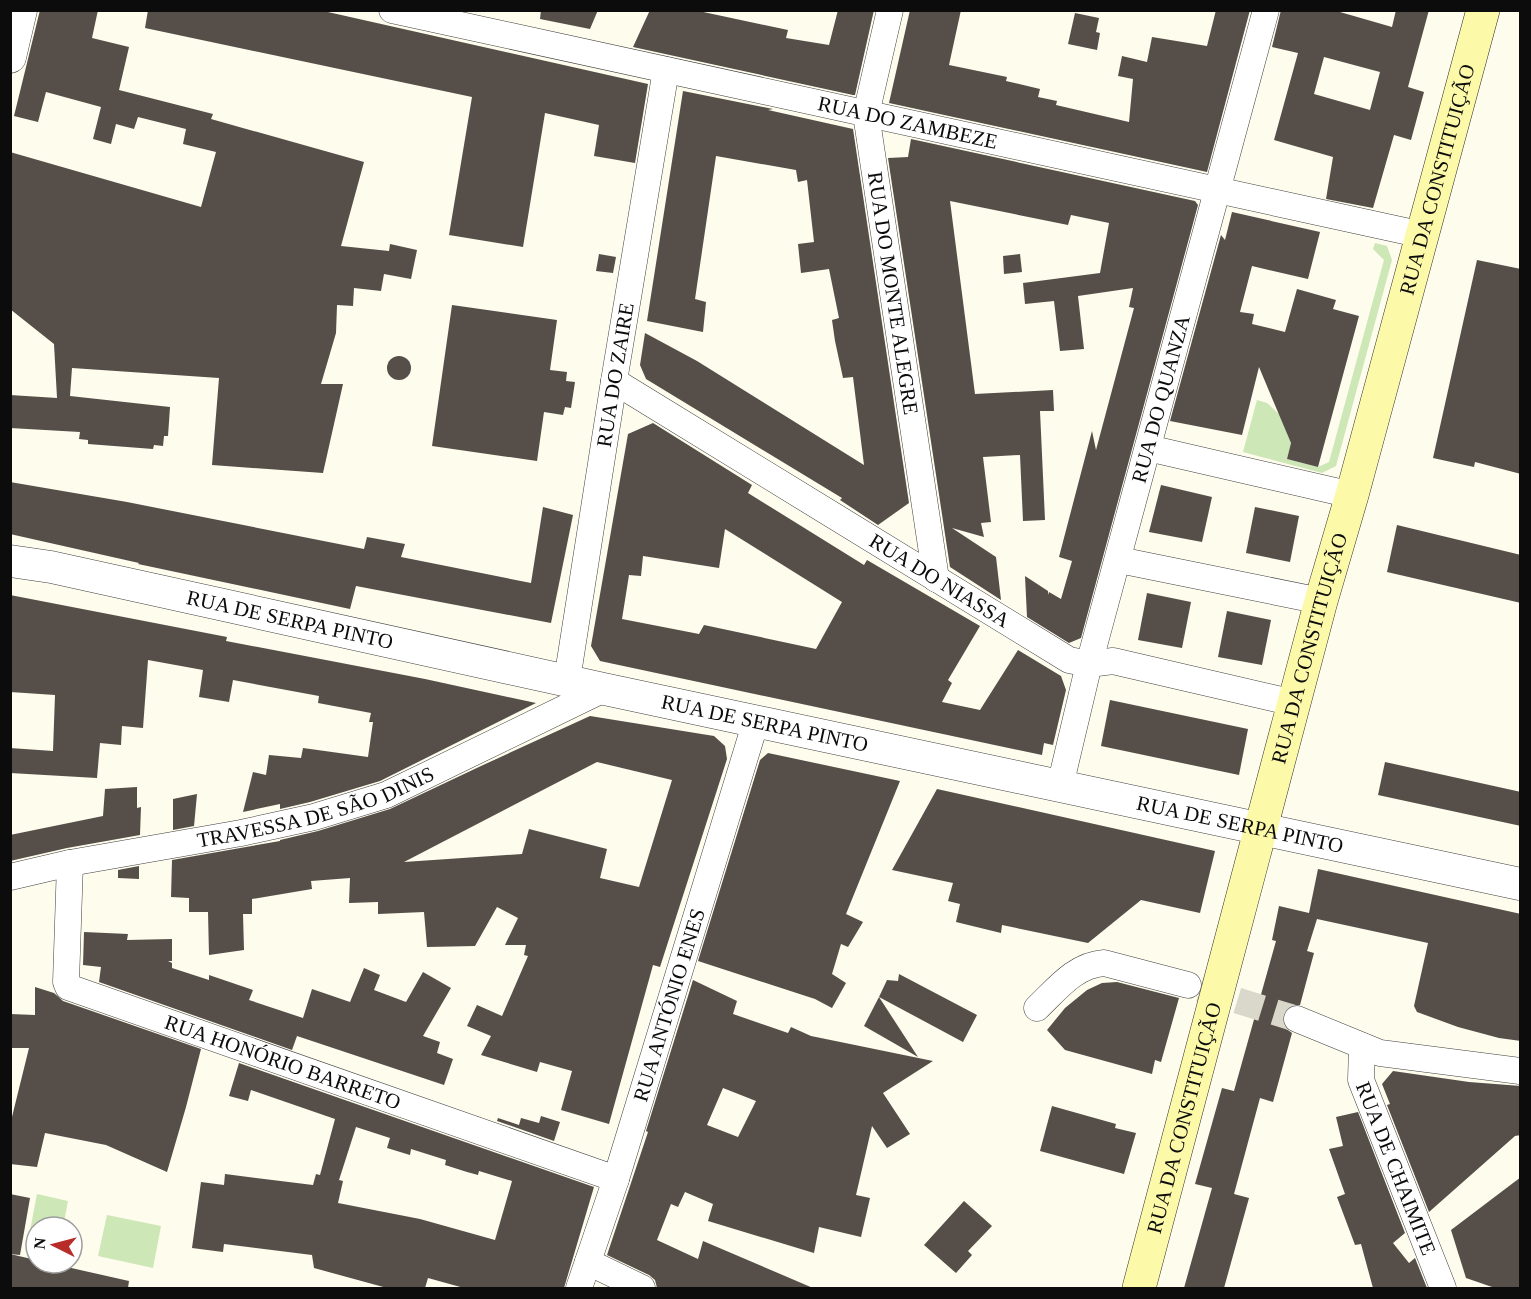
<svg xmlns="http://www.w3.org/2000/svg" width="1531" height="1299" font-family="Georgia,serif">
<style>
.green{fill:#cde7b7}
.building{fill:#554e49;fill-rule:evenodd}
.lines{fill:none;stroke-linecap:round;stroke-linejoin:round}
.minor-tunnel{stroke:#dad8ca;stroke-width:26;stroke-dasharray:26 13;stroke-linecap:butt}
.minor-casing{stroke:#3f3f3f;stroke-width:27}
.tertiary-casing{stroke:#3f3f3f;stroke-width:33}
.secondary-casing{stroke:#2e2e2e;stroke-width:34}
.minor{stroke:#fff;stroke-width:26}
.tertiary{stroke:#fff;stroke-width:32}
.secondary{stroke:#fcf9a9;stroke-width:33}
.labels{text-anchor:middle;stroke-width:6;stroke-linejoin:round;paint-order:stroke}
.street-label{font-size:21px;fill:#0c0c0c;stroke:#fff}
</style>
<rect width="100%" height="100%" fill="#fefcec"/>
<g class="green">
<path d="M1375 243 1387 246 1392 260 1336 466 1322 473 1243 452 1257 400 1267 403 1280 415 1291 443 1287 459 1318 467 1329 462 1384 260 1373 249Z"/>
<path d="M37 1194 68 1201 63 1227H36V1247L27 1246Z"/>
<path d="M107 1215 161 1226 153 1268 98 1256Z"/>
</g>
<g class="building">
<path d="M40 10H98L92 38 129 47 119 90 213 114 211 119 364 162 341 246 389 251 390 244 417 250 411 279 384 274 381 291 354 288 353 306 337 305 336 333 321 384H343L323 473 212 465 219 378 72 368 70 396 170 407 168 436H164L163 446 154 445 153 449 88 444V440L79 439 80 432 10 428V395L57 398 54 344 10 309V152L201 207 216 152 183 144 186 129 138 117 134 129 116 124 111 144 93 139 101 107 46 92 38 122 14 116Z"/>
<path d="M148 10H319L648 84 635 163 594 156 599 125 545 113 523 247 449 235 472 97 145 28Z"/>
<path d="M541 10H598L590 29 540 19Z"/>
<path d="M650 10H694L788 30 786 38 829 45 838 10H874L855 95H853L633 47Z"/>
<path d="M910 10H961L949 65 1007 77 1006 81 1040 89 1038 97 1057 101 1056 105 1129 122 1133 79 1118 76 1122 56 1147 62 1152 37 1207 46 1216 10H1250L1207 172 889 103Z"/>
<path d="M1281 10H1333L1392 27 1396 10H1429L1408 87 1424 92 1411 140 1394 135 1373 208 1326 199 1333 157 1274 140 1298 53 1272 47ZM1324 57 1380 72 1370 110 1314 94Z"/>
<path d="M1075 13 1099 18 1096 32 1100 33 1097 50 1068 44Z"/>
<path d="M683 91 773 109 768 110 853 129 909 503 878 525 840 500 842 498 646 379 640 365 645 333 697 361 864 465 853 377 843 378 835 341 832 320 839 318 829 269 801 273 798 244 814 242 807 180 798 182 796 170 716 156 695 299 706 302 703 332 647 321Z"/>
<path d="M911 139 1195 201 1198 205 1081 638 1069 643 1027 617 1025 576 1048 591V595L1049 592 1061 599 1072 561 1059 557 1092 431 1096 450 1134 308 1129 307 1133 288 1078 296 1084 349 1060 351 1054 301 1025 304 1023 283 1100 273 1109 223 1071 215 1068 225 950 201 975 394 1053 390 1054 411H1040L1045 520 1023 521 1020 455 983 457 991 522 981 523 984 537 952 528 996 557 1001 600 950 567 888 158 908 157Z"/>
<path d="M1232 212 1320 232 1308 279 1252 266 1240 312 1254 314 1252 324 1285 332 1297 289 1336 300 1333 309 1359 316 1318 467 1287 459 1291 443 1259 367 1242 435 1170 421 1221 235 1225 240Z"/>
<path d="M599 254 616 257 613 273 596 271Z"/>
<path d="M1020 254 1022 272 1004 274 1003 256Z"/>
<path d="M1477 260 1521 269V474L1475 462 1474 467 1433 458Z"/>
<path d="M452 305 557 320 550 370 567 372 566 381 575 382 571 408 565 407 563 415 544 412 537 461 432 446Z"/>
<circle cx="399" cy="368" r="12"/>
<path d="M653 423 752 485 748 493 864 565 867 560 980 626 948 680 952 683 942 702 980 710 1018 650 1061 676 1066 690 1053 745 1044 743 1042 755 600 661 591 646 628 434ZM725 529 842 602 816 649 704 625 699 634 622 619 629 575 641 576 643 556 719 568Z"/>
<path d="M10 482 127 502 364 549 367 537 405 544 401 557 531 583 543 507 573 515 551 623 356 586 350 609 138 564 139 563 10 534Z"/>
<path d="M1161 485 1212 497 1202 542 1149 532Z"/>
<path d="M1255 507 1299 516 1290 562 1246 553Z"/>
<path d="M1397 525 1521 555V603L1387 572Z"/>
<path d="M1147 593 1191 602 1182 648 1138 640Z"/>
<path d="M10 595 227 637 226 641 425 679 536 703 380 781 310 802 280 809V804L243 812 253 772 266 775 269 755 301 758 303 748 368 757 373 722H369L371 713 318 703 319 696 233 680 229 702 199 697 203 670 148 660 143 728 122 726 121 745 100 743 97 778 10 773V748L53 751 55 695 10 692Z"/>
<path d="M1227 611 1271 620 1262 665 1218 657Z"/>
<path d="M1110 700 1248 729 1239 775 1101 746Z"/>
<path d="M590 716 714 736 725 746 727 759 660 967 653 965 609 1124 561 1110 572 1071 540 1062 537 1072 481 1055 491 1036 467 1026 477 1005 502 1016 528 956 524 955 526 945H505L518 918 497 907 475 946 427 947 424 912 378 914V902L349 903 350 878 311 881 312 889 252 899V914H243L244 950 209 955 208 912H189V898L171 897 172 860 280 841V840L318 831 390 809 481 766ZM597 762 672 780 639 887 600 878 607 849 529 829 522 854 404 862Z"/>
<path d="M768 753 900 781 846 914 863 922 848 947 841 944 832 974 846 983 832 1008 815 999 698 961 760 760Z"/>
<path d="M1385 762 1521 792V826L1378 795Z"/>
<path d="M137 787V808L141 807 140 835 67 848 10 861V835L103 816 105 789Z"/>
<path d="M937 789 1215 851 1200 913 1141 900 1088 943 1002 925 1001 933 956 922 960 904 948 901 953 883 892 870Z"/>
<path d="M197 794 194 826 173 830V799Z"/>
<path d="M139 866V879L118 878V870Z"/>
<path d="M1318 869 1521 914V1041L1499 1038 1458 1027 1417 1012 1414 1006 1428 943 1317 919 1307 951 1314 953 1300 1005 1288 1007 1283 1014 1282 1022 1285 1028 1292 1033 1273 1102 1260 1098 1234 1194 1249 1198 1224 1288H1184L1212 1188 1195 1184 1222 1088 1234 1091 1276 941 1272 940 1279 906 1309 913Z"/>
<path d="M84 932 128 934 127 940 172 939V961H168L172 963V968L209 980V975L253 990 249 1000 303 1018 312 989 350 1002 364 968 380 975 374 990 406 1002 423 972 451 988 423 1036 440 1042 437 1053 453 1059 444 1085 297 1036 292 1050 99 982 101 967 83 965Z"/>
<path d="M899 974 977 1015 963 1042 879 997 887 980 898 981Z"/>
<path d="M693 980 737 1001 733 1014 788 1033 791 1027 811 1036 933 1061 883 1093 910 1134 887 1148 872 1126 856 1195 870 1198 861 1237 819 1227 814 1253 708 1221 713 1204 685 1192 678 1207 671 1204 657 1240 698 1259 703 1241 813 1288H657L655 1280 649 1275 607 1255 648 1132 646 1131ZM723 1088 756 1101 738 1137 707 1125Z"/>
<path d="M1117 982 1179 998 1161 1062 1155 1060 1152 1074 1065 1050 1047 1030 1065 1008 1087 990 1102 983Z"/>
<path d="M35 987 54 993 63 1001 201 1049 186 1107 167 1172 106 1145 45 1133 37 1167 10 1164V1125L29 1048H10V1014L35 1015Z"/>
<path d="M879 997 918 1057 864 1026Z"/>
<path d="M239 1063 594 1187 564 1288H464L428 1278 425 1288H387L314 1268 312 1255 224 1244 223 1252 192 1248 201 1182 224 1185 225 1174 313 1185 316 1174 320 1175 335 1119 251 1090 248 1101 229 1096ZM356 1127 390 1138 387 1148 410 1155 411 1149 446 1160 445 1165 467 1172 478 1175 479 1171 512 1181 495 1240 420 1219 338 1203 343 1181 339 1180Z"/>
<path d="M1393 1071 1469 1082 1521 1086V1135L1515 1136 1429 1212 1387 1105 1390 1104 1382 1084Z"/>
<path d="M1052 1106 1116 1124 1115 1128 1136 1133 1124 1174 1040 1151Z"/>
<path d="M1358 1112 1405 1233 1393 1243 1409 1263 1415 1258 1427 1288H1373L1361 1244 1355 1245 1337 1197 1345 1194 1329 1149 1343 1146 1336 1117Z"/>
<path d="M541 1116 560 1122 554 1141 497 1121 498 1118 519 1125 521 1118 539 1123Z"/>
<path d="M1521 1177V1288H1495L1466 1278 1451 1230Z"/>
<path d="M10 1194 30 1198 20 1255 10 1254Z"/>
<path d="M964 1201 992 1226 968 1251 972 1255 956 1273 924 1245Z"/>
<path d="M10 1254 36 1260V1263H49L129 1281 128 1288H10Z"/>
</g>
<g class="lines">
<path class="minor-tunnel" d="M1200 989 1297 1019"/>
<defs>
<g id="minor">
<path id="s1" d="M392 10 1423 235"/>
<path id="s2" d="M890 10 866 114 936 579"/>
<path id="s3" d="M614 381 1069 660 1089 664 1113 661 1294 703"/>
<path d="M1148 448 1352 495"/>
<path d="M1119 560 1321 601"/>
<path id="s4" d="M567 680 614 381 666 70"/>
<path id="s5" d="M1060 786 1089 664 1266 10"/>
<path id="s6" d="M70 863 66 982 68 987 616 1179"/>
<path id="s7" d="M10 877 70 863 241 833 314 817 386 795 604 689"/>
<path d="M1037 1008C1057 989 1075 965 1104 963L1188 985"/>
<path d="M1297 1019 1380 1053 1520 1071"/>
<path id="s8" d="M1362 1046 1361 1080 1443 1288"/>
<path d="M588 1262 642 1288"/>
<path id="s9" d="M579 1288 616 1179 756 721"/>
</g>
<g id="tertiary">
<path d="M10 57 21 10"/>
<path id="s10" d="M10 561 51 567 604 689 1520 884"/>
</g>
<g id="secondary">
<path id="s11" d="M1139 1288 1321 601 1352 495 1483 10"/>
</g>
</defs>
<use href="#minor" class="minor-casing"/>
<use href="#tertiary" class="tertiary-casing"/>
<use href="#secondary" class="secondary-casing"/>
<use href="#minor" class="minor"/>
<use href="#tertiary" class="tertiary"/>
<use href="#secondary" class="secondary"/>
</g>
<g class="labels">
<g class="street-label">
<text dy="7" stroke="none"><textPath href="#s1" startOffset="528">RUA DO ZAMBEZE</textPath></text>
<text dy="7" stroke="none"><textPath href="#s11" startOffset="1148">RUA DA CONSTITUIÇÃO</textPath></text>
<text dy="7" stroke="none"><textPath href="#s2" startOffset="288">RUA DO MONTE ALEGRE</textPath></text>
<text dy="7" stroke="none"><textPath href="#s4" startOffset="309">RUA DO ZAIRE</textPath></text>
<text dy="7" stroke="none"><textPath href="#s5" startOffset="400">RUA DO QUANZA</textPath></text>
<text dy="7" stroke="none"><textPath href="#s3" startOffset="382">RUA DO NIASSA</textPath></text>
<text dy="7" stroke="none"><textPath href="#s10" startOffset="286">RUA DE SERPA PINTO</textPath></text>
<text dy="7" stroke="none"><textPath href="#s11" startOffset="662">RUA DA CONSTITUIÇÃO</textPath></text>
<text dy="7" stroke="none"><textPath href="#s10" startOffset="772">RUA DE SERPA PINTO</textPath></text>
<text dy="7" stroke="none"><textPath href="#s7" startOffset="314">TRAVESSA DE SÃO DINIS</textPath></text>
<text dy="7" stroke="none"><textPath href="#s10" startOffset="1258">RUA DE SERPA PINTO</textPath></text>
<text dy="7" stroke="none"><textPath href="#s9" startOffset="297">RUA ANTÓNIO ENES</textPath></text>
<text dy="7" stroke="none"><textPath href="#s6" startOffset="352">RUA HONÓRIO BARRETO</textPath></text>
<text dy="7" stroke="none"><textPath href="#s11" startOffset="176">RUA DA CONSTITUIÇÃO</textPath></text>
<text dy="7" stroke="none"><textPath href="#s8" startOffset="129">RUA DE CHAIMITE</textPath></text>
</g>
</g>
<rect width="1531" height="1299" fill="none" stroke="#0c0c0c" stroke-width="24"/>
<g transform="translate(54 1245) rotate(276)"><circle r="28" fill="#ffffff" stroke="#9e9e9e" stroke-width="1.5"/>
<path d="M0-4.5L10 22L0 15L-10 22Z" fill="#b82c29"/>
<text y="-9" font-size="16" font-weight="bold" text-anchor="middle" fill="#0c0c0c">N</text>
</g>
</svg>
